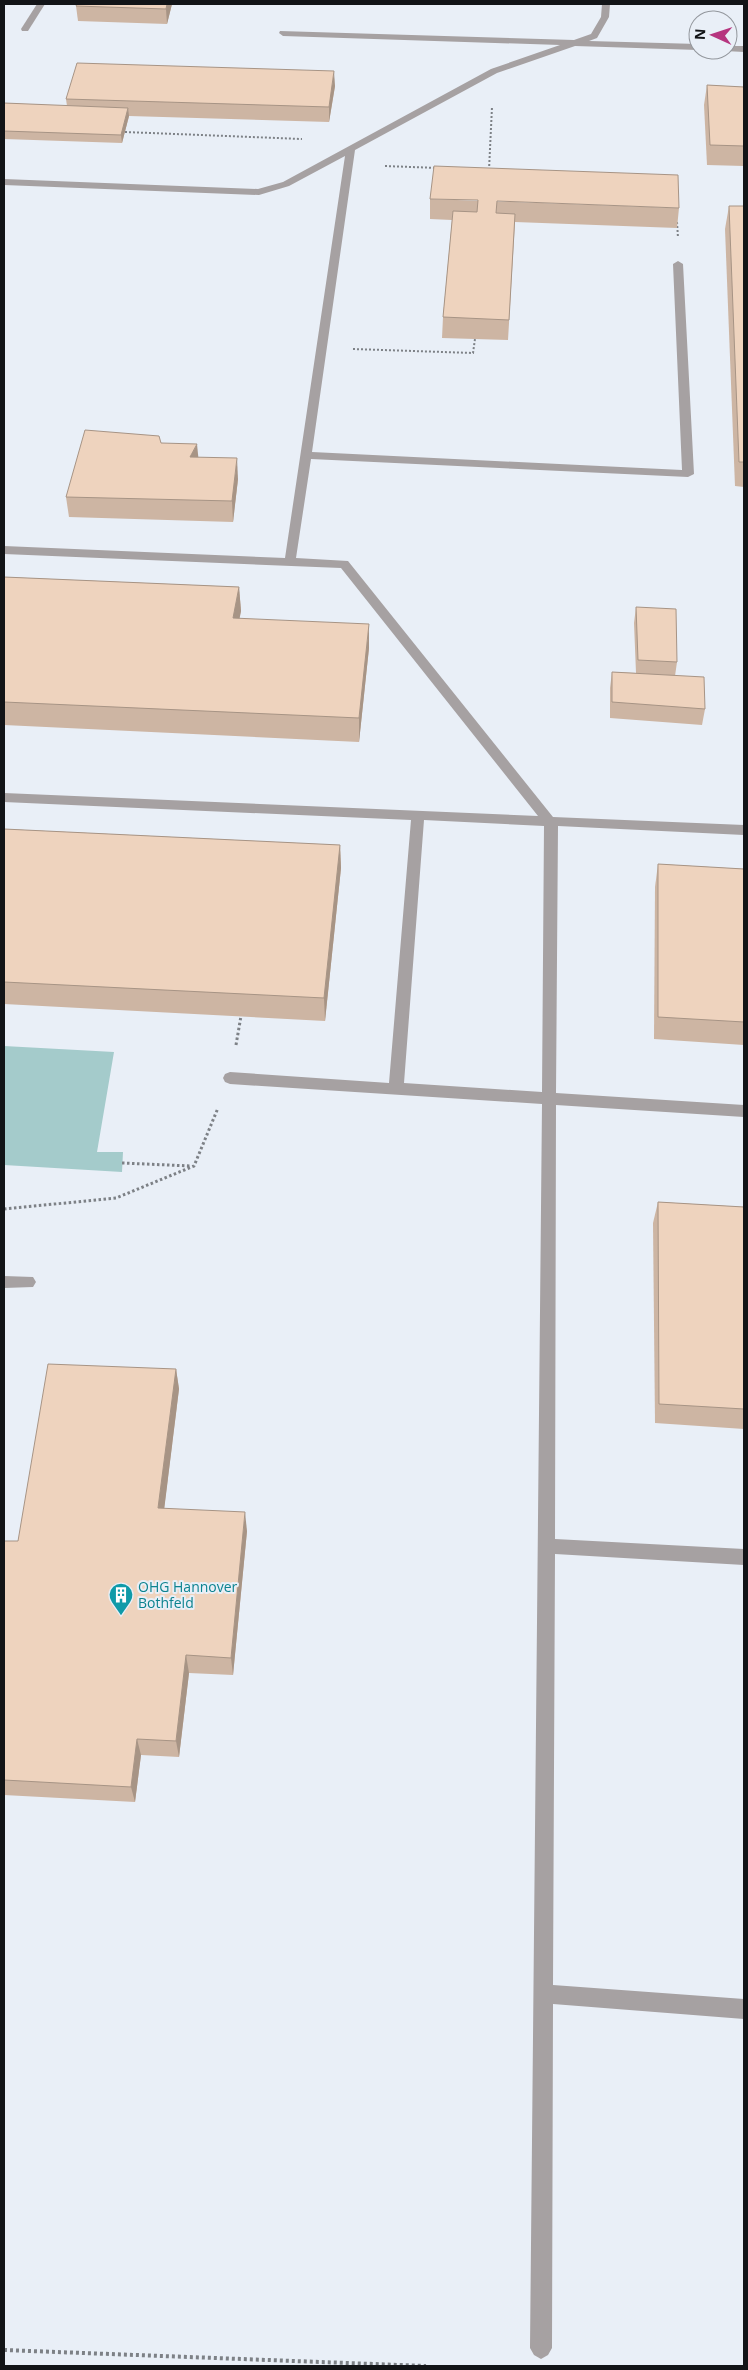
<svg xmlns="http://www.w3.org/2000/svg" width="748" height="2370" font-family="'Open Sans',sans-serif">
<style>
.water{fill:#a4cbcb}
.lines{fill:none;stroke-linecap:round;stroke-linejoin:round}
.path-far2{stroke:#7d8186;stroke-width:2;stroke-dasharray:2 2;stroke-linecap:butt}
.path-far1{stroke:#7d8186;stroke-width:3;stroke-dasharray:2.5 2.5;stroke-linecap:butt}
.path{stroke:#7d8186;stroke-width:4;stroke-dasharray:3 3;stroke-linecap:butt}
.minor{fill:#a6a1a2;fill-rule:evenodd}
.wall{fill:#cdb5a3}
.shaded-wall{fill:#a79485}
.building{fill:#eed3be;stroke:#a79485}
.labels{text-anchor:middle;stroke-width:4;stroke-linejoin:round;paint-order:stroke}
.culture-label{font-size:14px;fill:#0d838f;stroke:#e9eff7;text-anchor:start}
</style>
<rect width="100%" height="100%" fill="#e9eff7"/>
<path class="water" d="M4 1046 114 1052 97 1152H123L122 1172 4 1165Z"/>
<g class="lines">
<g class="path-far2">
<path d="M125 132 302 139"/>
<path d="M385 166 438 168"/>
<path d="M489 170 492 107"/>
<path d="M677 222 678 238"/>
<path d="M353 349 473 353 475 339"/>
</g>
<g class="path-far1">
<path d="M236 1045 241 1016"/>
<path d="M122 1163 191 1166"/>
<path d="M4 1209 116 1198 194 1166 218 1108"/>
</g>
<path class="path" d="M4 2350 426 2366"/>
<g class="minor">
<path d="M37 4H45L28 31H22L21 29Z"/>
<path d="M602 4H610L609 17 597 38 589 41 698 44V50L575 46 497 73 355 150 312 452 682 470 673 264 678 261 683 264 694 474 688 477 311 459 296 558 348 561 553 817 744 825V835L558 826 556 1093 744 1105V1117L556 1105 555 1539 744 1549V1565L555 1554 553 1985 744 1999V2019L553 2004 552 2348 548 2355 541 2359 534 2355 530 2348 542 1104 230 1084 225 1082 223 1078 225 1074 230 1072 389 1083 411 820 4 802V793L538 816 341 568 4 554V546L285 558 345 156 289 186 259 195 4 185V179L258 189 283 182 491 69 560 45 283 36 279 33 280 31 574 40 591 34 601 17ZM424 820 544 826 542 1092 404 1083Z"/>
<path d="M728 46H744V52L725 51 728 50Z"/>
<path d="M4 1276 33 1277 36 1282 33 1287 4 1288Z"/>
</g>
</g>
<g class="wall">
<path d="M172 4 167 24 78 21 76 6Z"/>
<path d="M707 85 744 87V166L707 165 704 105Z"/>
<path d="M335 86 329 122 129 116 122 143 4 139V103L67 106 66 99Z"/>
<path d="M430 199 679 208 677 228 515 222 508 340 442 338 443 317 452 220 430 219Z"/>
<path d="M729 206H744V487L735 486 725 229Z"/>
<path d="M161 443 198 458 238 479 233 522 69 517 66 497Z"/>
<path d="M4 577 239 587 241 611 239 619 369 648 359 742 4 725Z"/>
<path d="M636 607 677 662 675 676 705 709 702 725 610 718V688L612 672 636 673 634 623Z"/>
<path d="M4 829 340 845 341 868 325 1021 4 1004Z"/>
<path d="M658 864 744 869V1045L654 1039 655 887Z"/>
<path d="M658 1202 744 1207V1429L655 1423 653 1223Z"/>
<path d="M176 1369 179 1389 164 1509 247 1531 233 1675 189 1673 179 1757 141 1755 135 1802 4 1795V1541H18Z"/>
</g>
<g class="shaded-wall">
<path d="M167 4H172L167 24 166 9Z"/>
<path d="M334 71 335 86 329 122V107Z"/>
<path d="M128 108 129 116 122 143 121 135Z"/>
<path d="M197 444 199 464 190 457Z"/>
<path d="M237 458 238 479 233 522 232 501Z"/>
<path d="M239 587 241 611 235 642 233 618Z"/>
<path d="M369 624V648L359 742V718Z"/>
<path d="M340 845 341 868 325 1021 324 998Z"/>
<path d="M176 1369 179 1389 162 1527 158 1508Z"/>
<path d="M245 1512 247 1531 233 1675 231 1658Z"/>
<path d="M186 1655 189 1673 179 1757 176 1741Z"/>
<path d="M137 1739 141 1755 135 1802 131 1787Z"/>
</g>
<g class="building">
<path d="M77 4H167L166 9 76 6Z"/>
<path d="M77 63 334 71 329 107 66 99Z"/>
<path d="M707 85 744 87V146L710 145Z"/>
<path d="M4 103 128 108 121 135 4 131Z"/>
<path d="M434 166 678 175 679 208 497 201 496 213 515 214 509 320 443 317 453 211 477 212 478 200 430 199Z"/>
<path d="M729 206H744V462H739Z"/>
<path d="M85 430 159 436 161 443 197 444 190 457 237 458 232 501 66 497Z"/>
<path d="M4 577 239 587 233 618 369 624 359 718 4 702Z"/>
<path d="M636 607 676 609 677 662 638 660Z"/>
<path d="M612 672 704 677 705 709 612 702Z"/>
<path d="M4 829 340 845 324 998 4 982Z"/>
<path d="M658 864 744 869V1022L658 1017Z"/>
<path d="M658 1202 744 1207V1409L659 1404Z"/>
<path d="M48 1364 176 1369 158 1508 245 1512 231 1658 186 1655 176 1741 137 1739 131 1787 4 1780V1541H18Z"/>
</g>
<defs>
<symbol id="building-pin" viewBox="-11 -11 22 30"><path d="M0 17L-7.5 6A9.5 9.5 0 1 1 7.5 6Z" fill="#0f9aa8" stroke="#e9eff7"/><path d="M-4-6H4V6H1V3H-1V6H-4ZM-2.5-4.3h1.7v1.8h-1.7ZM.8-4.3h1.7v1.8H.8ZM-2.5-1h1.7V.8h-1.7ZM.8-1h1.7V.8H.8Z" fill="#fff"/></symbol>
</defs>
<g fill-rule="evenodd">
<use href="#building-pin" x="107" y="1581" width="28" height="38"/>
</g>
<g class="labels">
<g class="culture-label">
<text x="138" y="1592">OHG Hannover<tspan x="138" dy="16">Bothfeld</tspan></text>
</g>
</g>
<rect width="748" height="2370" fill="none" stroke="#121417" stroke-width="10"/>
<g transform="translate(713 35) rotate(273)"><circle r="24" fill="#e9eff7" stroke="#93979d"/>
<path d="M0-4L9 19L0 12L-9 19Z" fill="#b6357f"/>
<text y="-8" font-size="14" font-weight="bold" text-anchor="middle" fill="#121417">N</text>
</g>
</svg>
